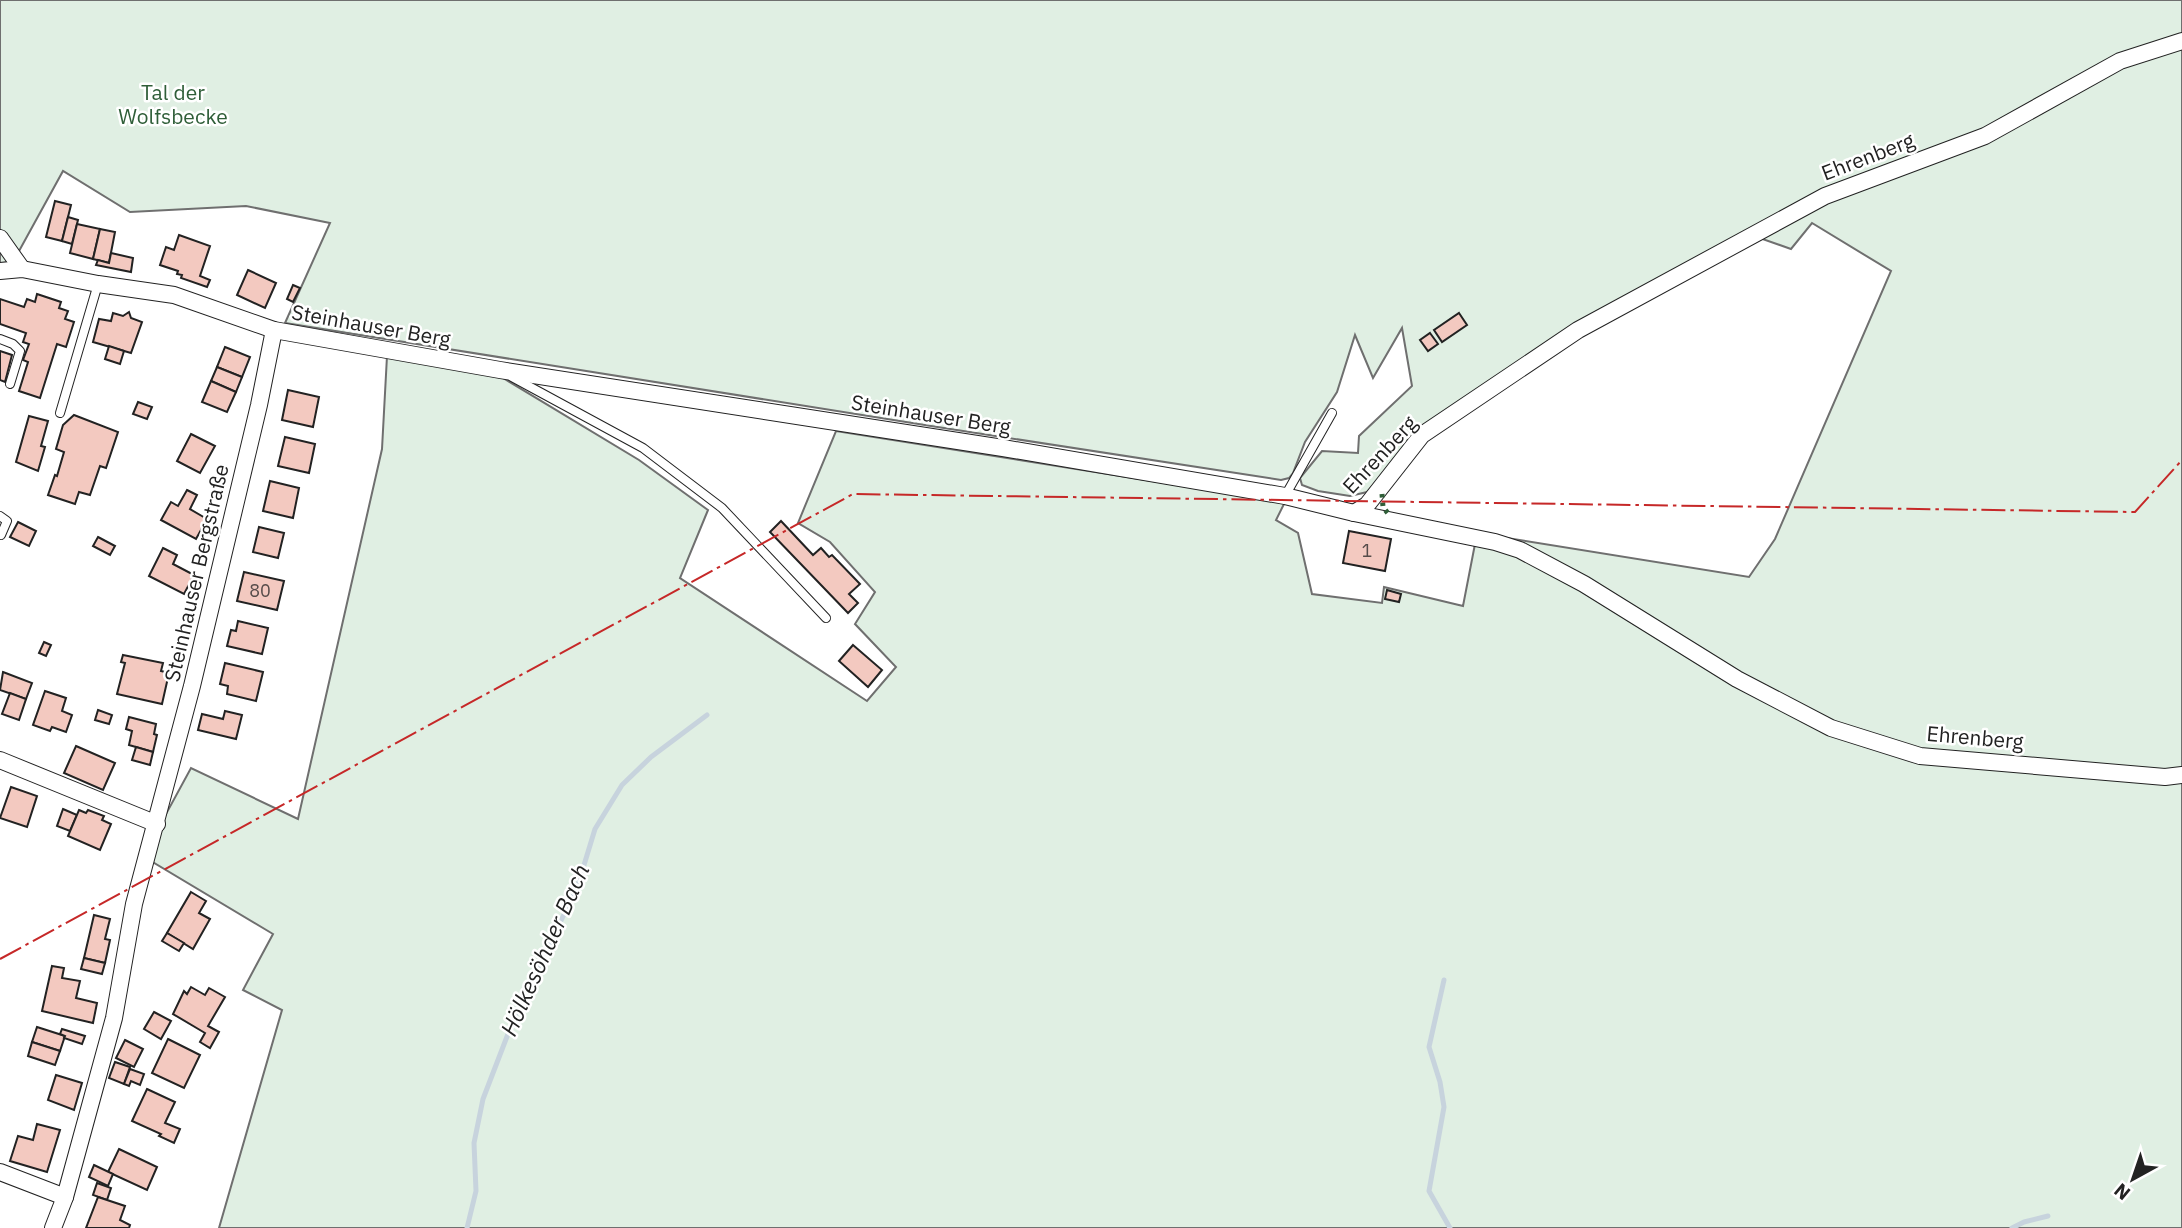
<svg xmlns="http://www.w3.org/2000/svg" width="2182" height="1228" font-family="'IBM Plex Sans',sans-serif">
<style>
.green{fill:#e0efe3;stroke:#6f6f6f;stroke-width:2}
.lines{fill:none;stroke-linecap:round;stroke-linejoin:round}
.stream{stroke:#c7d3dd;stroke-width:5}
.building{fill:#f3c9c0;stroke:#222;stroke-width:2}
.service-casing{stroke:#222;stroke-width:10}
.minor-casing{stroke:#222;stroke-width:18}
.service{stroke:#fff;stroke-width:8}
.minor{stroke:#fff;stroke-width:16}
.hedge{stroke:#2f5e38;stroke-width:5;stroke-dasharray:3.5 5;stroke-linecap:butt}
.power{stroke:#c62828;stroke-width:2;stroke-dasharray:24 5 3.5 5;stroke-linecap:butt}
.labels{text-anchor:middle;stroke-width:5;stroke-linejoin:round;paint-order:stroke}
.number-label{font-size:18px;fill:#564c4a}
.park-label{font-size:21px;fill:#2f5e38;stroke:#fff}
.street-label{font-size:21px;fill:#222;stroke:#fff}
.water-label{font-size:23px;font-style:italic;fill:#222;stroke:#fff}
</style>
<rect width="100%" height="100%" fill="#fff"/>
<path class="green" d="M0 0H2182V1228H219L282 1010 243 990 273 934 151 861 160 825 191 768 298 819 382 449 387 356 503 378 639 460 708 510 680 578 867 701 896 667 855 624 875 592 830 542 798 523 836 431 1285 502 1276 520 1298 533 1312 594 1382 603 1384 587 1463 606 1475 544 1482 534 1749 577 1775 539 1891 271 1812 223 1791 249 1757 237 1575 338 1426 430 1367 492 1350 496 1318 491 1302 485 1300 478 1322 451 1358 453 1359 436 1412 386 1402 328 1373 378 1355 335 1337 392 1305 442 1293 473 1289 478 1281 480 931 426 285 323 330 223 246 206 130 212 63 171 13 262 0 263Z"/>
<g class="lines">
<g class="stream">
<path d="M1444 980 1429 1047 1440 1082 1444 1107 1429 1191 1450 1228"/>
<path d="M467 1228 476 1191 474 1143 483 1099 518 1008 577 888 595 829 622 785 651 757 707 715"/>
<path d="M2012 1228 2024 1222 2048 1216"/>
</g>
</g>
<g class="building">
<path d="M55 201 71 205 62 241 46 237Z"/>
<path d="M68 217 78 220 72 244 62 241Z"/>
<path d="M77 224 100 229 93 259 70 253Z"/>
<path d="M100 229 115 232 109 263 93 259Z"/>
<path d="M179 235 210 246 200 276 210 280 207 287 181 278 182 275 177 274 178 271 160 265 166 247 174 250Z"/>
<path d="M111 253 133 258 131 272 96 265 98 260 109 263Z"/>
<path d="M248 270 276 283 265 308 237 295Z"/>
<path d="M293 285 300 288 293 302 287 299Z"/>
<path d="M37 294 61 302 59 308 68 311 65 319 74 322 66 347 57 344 40 398 19 391 28 362 23 360 29 344 23 342 26 333 0 324V299L24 307 27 299 35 302Z"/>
<path d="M129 312 131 318 142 322 131 353 93 342 99 319 111 321 113 313 123 316Z"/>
<path d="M1459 313 1467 325 1442 342 1434 330Z"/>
<path d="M1430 333 1438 344 1428 351 1420 340Z"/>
<path d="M109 346 124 351 120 364 105 359Z"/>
<path d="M225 347 250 357 242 377 217 367Z"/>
<path d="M0 351 12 355 5 382 0 380Z"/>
<path d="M217 367 242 377 236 392 211 381Z"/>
<path d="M211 381 236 392 227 412 202 402Z"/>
<path d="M288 390 319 397 313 427 282 420Z"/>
<path d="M138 402 152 407 147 419 133 414Z"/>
<path d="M74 415 118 432 106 468 100 466 90 495 79 492 75 504 48 495 55 475 57 476 64 452 56 449 63 425Z"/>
<path d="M29 416 48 421 41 446 45 447 38 471 16 462Z"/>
<path d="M191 434 215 446 200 473 177 461Z"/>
<path d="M285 437 315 444 309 473 278 466Z"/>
<path d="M270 481 299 488 293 518 263 511Z"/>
<path d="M187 490 197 495 190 509 207 519 196 539 161 520 171 502 178 506Z"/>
<path d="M781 521 813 555 821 548 829 557 832 555 860 584 849 594 858 603 848 613 770 532Z"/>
<path d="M18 522 36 531 29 546 10 537Z"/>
<path d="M259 527 284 533 278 558 253 552Z"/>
<path d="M1349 531 1391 539 1385 571 1343 563Z"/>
<path d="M98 537 115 546 110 555 93 546Z"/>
<path d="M163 548 177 555 173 564 194 575 184 594 149 576Z"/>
<path d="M244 572 284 581 277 610 237 601Z"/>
<path d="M1387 590 1401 594 1399 602 1385 599Z"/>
<path d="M238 621 268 628 262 654 227 646 231 630 236 631Z"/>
<path d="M44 642 51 645 46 656 39 653Z"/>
<path d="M853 645 882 670 868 687 839 661Z"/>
<path d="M123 655 163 663 161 671 169 673 162 704 117 694 125 663 121 662Z"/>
<path d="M225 663 263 672 256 701 227 694 228 686 220 684Z"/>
<path d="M3 672 32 683 26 699 0 690Z"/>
<path d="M45 691 66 698 62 711 72 715 66 732 52 727 50 731 33 725Z"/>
<path d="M10 693 26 699 19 720 2 714Z"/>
<path d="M98 710 112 715 109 724 95 720Z"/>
<path d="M225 711 242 715 236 739 198 730 202 714 223 719Z"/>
<path d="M129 717 156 724 154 734 157 735 153 752 129 745 132 731 126 729Z"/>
<path d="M76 746 115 763 103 790 64 773Z"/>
<path d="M136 747 153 752 150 765 132 760Z"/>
<path d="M11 787 37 796 27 827 0 818Z"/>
<path d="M63 809 77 815 70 831 57 826Z"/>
<path d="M79 810 86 813 88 810 104 816 102 820 111 824 100 850 68 836Z"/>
<path d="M191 892 206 901 199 913 210 919 193 949 167 933Z"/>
<path d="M94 915 110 919 105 939 110 940 105 963 84 958Z"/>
<path d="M167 933 184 943 179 951 162 941Z"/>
<path d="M84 958 105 963 102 974 81 969Z"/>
<path d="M52 966 64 968 62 978 80 981 76 998 97 1003 93 1023 42 1011Z"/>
<path d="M191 987 205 995 209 988 225 997 208 1026 219 1032 210 1048 200 1042 205 1033 173 1014 184 991 187 994Z"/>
<path d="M154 1012 171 1021 161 1039 144 1029Z"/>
<path d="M37 1027 65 1036 60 1051 32 1042Z"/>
<path d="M62 1029 85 1036 82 1044 64 1038 65 1036 60 1034Z"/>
<path d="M168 1039 200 1055 184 1088 152 1073Z"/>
<path d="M125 1040 143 1049 134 1067 116 1058Z"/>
<path d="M32 1042 60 1051 55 1065 28 1056Z"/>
<path d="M115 1062 130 1067 124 1084 109 1078Z"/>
<path d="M130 1069 144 1074 140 1085 131 1081 129 1086 124 1084Z"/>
<path d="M56 1075 82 1083 74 1110 48 1100Z"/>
<path d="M147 1089 175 1102 165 1123 180 1129 174 1143 159 1136 161 1134 132 1121Z"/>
<path d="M37 1124 60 1130 47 1172 10 1161 18 1136 33 1140Z"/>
<path d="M119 1149 157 1167 147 1190 108 1172Z"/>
<path d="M94 1165 113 1174 108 1186 89 1177Z"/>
<path d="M97 1183 111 1188 107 1200 93 1195Z"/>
<path d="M98 1197 125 1206 120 1220 130 1225 129 1228H86Z"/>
</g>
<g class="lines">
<defs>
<g id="service">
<path d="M0 339 13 344 20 351 10 384"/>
<path d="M512 377 643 448 722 508 826 618"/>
<path d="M60 413 98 284"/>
<path d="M1285 496 1332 413"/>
<path d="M0 516 7 521 1 535"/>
</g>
<g id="minor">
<path d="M0 238 22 269"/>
<path d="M0 271 22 269 98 284 174 295 274 330 500 370 1003 448 1285 496 1354 513 1495 542 1520 550 1584 584 1737 679 1831 728 1920 756 2165 777 2182 775"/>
<path d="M1354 513 1367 505 1422 435 1578 330 1825 196 1985 136 2120 61 2182 41"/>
<path d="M0 760 157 824"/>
<path d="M0 1172 65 1197"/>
<path d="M53 1228 65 1197 114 1018 134 904 192 686 259 405 274 330"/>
</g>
</defs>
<use href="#service" class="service-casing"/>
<use href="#minor" class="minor-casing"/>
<use href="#service" class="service"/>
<use href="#minor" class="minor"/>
<path class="hedge" d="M1382 494 1383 507 1390 516"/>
<path class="power" d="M0 959 853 494 2135 512 2182 460"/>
</g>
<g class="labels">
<g class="number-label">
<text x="1367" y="557">1</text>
<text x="260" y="597">80</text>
</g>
<g class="park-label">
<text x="173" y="100">Tal der<tspan x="173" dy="24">Wolfsbecke</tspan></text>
</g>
<g class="street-label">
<text transform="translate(1868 157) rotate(-21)" y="7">Ehrenberg</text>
<text transform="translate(371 326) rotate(10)" y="7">Steinhauser Berg</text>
<text transform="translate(931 415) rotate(9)" y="7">Steinhauser Berg</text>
<text transform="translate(1380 455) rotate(-47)" y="7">Ehrenberg</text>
<text transform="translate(197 573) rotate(-77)" y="7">Steinhauser Bergstraße</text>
<text transform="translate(1975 738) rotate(5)" y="7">Ehrenberg</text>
</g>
<g class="water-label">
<text transform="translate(545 950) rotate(-66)" y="8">Hölkesöhder Bach</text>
</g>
</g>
<g transform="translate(2133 1179) rotate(220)" stroke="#ffffff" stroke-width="5" paint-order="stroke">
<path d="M0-5L12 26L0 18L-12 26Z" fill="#222222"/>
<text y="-10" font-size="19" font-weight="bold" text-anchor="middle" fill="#222222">N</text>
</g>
</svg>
